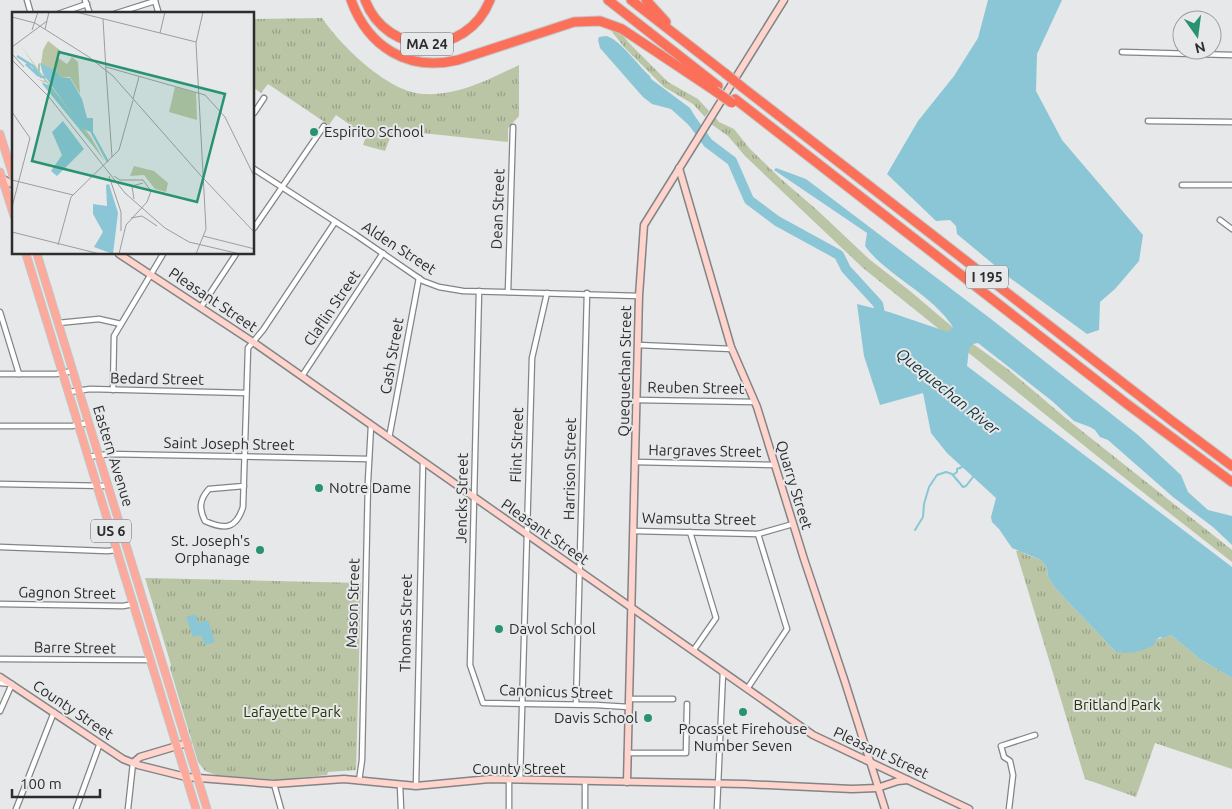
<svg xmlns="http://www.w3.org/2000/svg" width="1232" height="809" font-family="Ubuntu,sans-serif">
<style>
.park{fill:url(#park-tufts)}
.water{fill:#8ac6d5}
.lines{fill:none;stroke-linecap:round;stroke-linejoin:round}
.stream{stroke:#8ac6d5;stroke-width:2}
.river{stroke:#8ac6d5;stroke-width:10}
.street-casing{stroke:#838486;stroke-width:7}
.secondary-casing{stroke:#838486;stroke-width:9}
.primary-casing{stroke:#c4c4c4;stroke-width:9}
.highway-casing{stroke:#c4c4c4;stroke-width:11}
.street{stroke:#fff;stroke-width:4.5}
.secondary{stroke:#fed4cd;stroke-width:6}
.primary{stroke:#fda99b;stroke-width:7}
.highway{stroke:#fc6f58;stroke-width:9}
.highway-bridge-casing{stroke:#c4c4c4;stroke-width:11;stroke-linecap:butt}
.highway-bridge{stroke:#fc6f58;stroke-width:9}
.poi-dot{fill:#299371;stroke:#e6e8ea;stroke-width:2}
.labels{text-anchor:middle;stroke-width:4;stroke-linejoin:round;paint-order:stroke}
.shield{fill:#e6e8ea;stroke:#646566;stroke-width:1}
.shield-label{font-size:14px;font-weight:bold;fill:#2d2d2e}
.poi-label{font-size:15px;fill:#2d2d2e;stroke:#e6e8ea;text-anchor:start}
.street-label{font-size:15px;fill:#2d2d2e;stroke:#e6e8ea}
.park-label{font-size:15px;fill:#273300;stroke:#e6e8ea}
.water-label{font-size:16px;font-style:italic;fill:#143239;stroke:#e6e8ea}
.inset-river{fill:none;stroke:#8ac6d5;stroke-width:2.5}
.inset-road{fill:none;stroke:#9c9d9f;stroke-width:1}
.view{fill:#299371;fill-opacity:0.15;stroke:#299371;stroke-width:2.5}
.inset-edge{fill:none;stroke:#2d2d2e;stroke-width:2.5}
</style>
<defs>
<pattern id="park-tufts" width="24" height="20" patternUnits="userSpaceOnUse" patternTransform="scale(1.25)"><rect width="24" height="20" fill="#bac5a5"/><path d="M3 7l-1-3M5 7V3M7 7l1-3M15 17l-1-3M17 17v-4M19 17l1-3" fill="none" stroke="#98a087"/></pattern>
</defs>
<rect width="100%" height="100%" fill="#e6e8ea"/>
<g class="park">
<path d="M322 18C341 46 389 93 424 94 458 96 490 79 519 65V116L508 128V142L393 130 385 151 363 145 366 136 336 115 329 125 268 84 261 93 254 88V19Z"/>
<path d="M605 23 616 27 629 43 668 82 698 99 709 111 705 117 693 104 664 87 624 47Z"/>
<path d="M716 118 719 122 734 129 750 149 781 179 817 210 869 259 910 291 969 341 1009 370 1068 420 1232 550V562L1112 468 863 268 745 156 728 136 711 124Z"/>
<path d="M1016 551H1021L1025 554 1041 560 1047 568 1048 577 1055 588 1116 652 1171 635 1200 659 1232 678V769L1155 743 1136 797 1085 779Z"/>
<path d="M145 578 361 583 356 770 328 772 327 775 279 780 216 775 205 771 198 762 170 668 171 665Z"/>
</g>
<g class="water">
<path d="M988 0H1062L1037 54 1036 91 1062 140 1143 235 1139 261 1115 289 1100 302 1099 330 1087 334 1010 278 957 234 956 226 950 220 936 221 887 174 918 121 954 76 978 38Z"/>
<path d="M606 36C619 38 640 68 650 76L651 79 690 108 698 122 692 128 671 109 652 104 643 97 600 48 598 40 599 37Z"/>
<path d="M776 168 806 179 991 319 1138 435 1181 475 1188 492 1208 510 1232 516V545L1213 527 1173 497 1108 440 1100 437 1095 430 1090 427 1074 421 1052 401 978 343 973 344 969 349 967 366 1232 567V678L1200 659 1171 635 1163 638 1160 637 1156 640 1155 644C1141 652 1132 654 1116 652L1055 588 1048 577 1047 568 1041 560 1012 548 999 529 992 522 991 517 996 498 947 453 931 433 923 393 880 405 864 356 857 304 889 312 948 332 953 327C930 292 888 277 865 246L867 233 774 170Z"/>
<path d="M196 614 198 623 208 620 215 642 205 645 201 635 193 637 186 617Z"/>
</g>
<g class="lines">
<g class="stream">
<path d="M953 475 957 472V469L962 467"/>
<path d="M915 530 923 517 924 504 929 487 937 475 946 472 952 474 963 487 966 486 973 477"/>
</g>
<path class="river" d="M687 114 708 143 732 161 749 200 777 221 839 255 846 269 878 304 882 322"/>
<defs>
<g id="street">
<path d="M27 0 31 14"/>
<path d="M85 0 90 14"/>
<path d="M155 1 159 14"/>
<path d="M58 14 87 4"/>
<path d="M114 14 155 1"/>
<path d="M1122 52 1232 55"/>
<path d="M254 113 264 98"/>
<path d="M1148 121 1232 122"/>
<path d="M254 169 356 235 423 281 439 287 463 291 639 296"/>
<path d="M1182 185H1232"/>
<path d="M1220 220 1232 229"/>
<path d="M254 228 324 126"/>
<path d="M479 291 470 665 483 703 596 705 629 707"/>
<path d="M508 292 513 127"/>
<path d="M201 307 236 254"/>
<path d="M0 312 19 374"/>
<path d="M58 323 99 319 121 324"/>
<path d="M638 345 732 349"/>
<path d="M0 374H56L73 371"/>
<path d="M302 376 383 253"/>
<path d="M113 390 114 336 163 254"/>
<path d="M69 392 90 389 246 393"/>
<path d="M637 400 755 402"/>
<path d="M0 426H72L88 423"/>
<path d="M389 438 419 278"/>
<path d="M88 457 109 454 369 459"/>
<path d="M635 462 775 465"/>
<path d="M0 484 108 486"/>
<path d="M244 486 209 489C199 500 199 509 205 521 225 530 236 529 243 507L248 348 263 330 335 222"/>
<path d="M634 531 758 534 793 524"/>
<path d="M690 532 716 618 693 651"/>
<path d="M0 547 107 551 117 550"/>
<path d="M0 604 123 606 134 604"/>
<path d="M0 659 151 660"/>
<path d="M0 683 12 684 0 711"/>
<path d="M747 689 787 629 758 534"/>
<path d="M629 699H673"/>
<path d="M576 704 587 293"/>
<path d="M627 753H686L687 704"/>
<path d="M520 780 532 358 547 293"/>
<path d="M359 781 362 760 368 481 371 426"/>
<path d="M585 781V809"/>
<path d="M274 784 281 809"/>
<path d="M400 785 401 809"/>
<path d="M416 786 423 462"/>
<path d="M16 809 54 712"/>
<path d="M76 809 100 743"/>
<path d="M128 809 133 763"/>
<path d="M509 809V780"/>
<path d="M717 809 723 672"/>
<path d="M1009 809 1013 775 1010 761 1004 757 1001 746 1035 735"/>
</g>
<g id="secondary">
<path d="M679 168 731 347 757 407 804 559 845 682 885 809"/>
<path d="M1 178 14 185"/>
<path d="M119 254 253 342 813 735 969 809"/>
<path d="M0 677 123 759 138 765 186 777 274 784 344 779 416 786 490 779 745 784 852 789 877 788 898 781 908 780"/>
<path d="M133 763 140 757 187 743"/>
<path d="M627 782 639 296 644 225 784 0"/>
</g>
<g id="primary">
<path d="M0 134 14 179"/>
<path d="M0 172 14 216"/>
<path d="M26 254 196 809"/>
<path d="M37 254 207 809"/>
</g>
<g id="highway">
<path d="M351 0C368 47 408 72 458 60L574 22 600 21 622 29 715 91"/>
<path d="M365 0C387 58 467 58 490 0"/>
<path d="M608 0 718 86"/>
<path d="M631 0 726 74"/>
<path d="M646 0 666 22"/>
<path d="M742 87 1172 421 1232 466"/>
<path d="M735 99 1127 404 1232 482"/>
</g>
</defs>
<use href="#street" class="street-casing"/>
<use href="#secondary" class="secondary-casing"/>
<use href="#primary" class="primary-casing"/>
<use href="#highway" class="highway-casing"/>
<use href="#street" class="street"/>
<use href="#secondary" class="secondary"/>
<use href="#primary" class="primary"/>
<use href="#highway" class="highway"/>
<defs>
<g id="highway-bridge">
<path d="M726 74 742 87"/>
<path d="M715 91 732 103"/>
</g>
</defs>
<use href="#highway-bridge" class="highway-bridge-casing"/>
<use href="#highway-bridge" class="highway-bridge"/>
</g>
<g class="poi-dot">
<circle cx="314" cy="132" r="5"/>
<circle cx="319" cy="488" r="5"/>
<circle cx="260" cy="550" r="5"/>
<circle cx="499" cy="629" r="5"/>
<circle cx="743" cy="712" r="5"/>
<circle cx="648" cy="718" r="5"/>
</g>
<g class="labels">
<g class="shield">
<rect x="401" y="32.5" width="52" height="23" rx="4"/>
<rect x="966" y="265.5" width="42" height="23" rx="4"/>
<rect x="91" y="519.5" width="40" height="23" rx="4"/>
</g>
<g class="shield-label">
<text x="427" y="49">MA 24</text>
<text x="987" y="282">I 195</text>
<text x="111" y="536">US 6</text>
</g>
<g class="poi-label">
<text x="324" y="137">Espirito School</text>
<text x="329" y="493">Notre Dame</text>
<text x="250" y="546" text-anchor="end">St. Joseph's<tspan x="250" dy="17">Orphanage</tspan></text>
<text x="509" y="634">Davol School</text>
<text x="638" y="723" text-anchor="end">Davis School</text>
<text x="743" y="734" text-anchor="middle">Pocasset Firehouse<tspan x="743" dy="17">Number Seven</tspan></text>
</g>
<g class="street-label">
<text transform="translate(498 209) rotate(-88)" y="5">Dean Street</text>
<text transform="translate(399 248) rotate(33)" y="5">Alden Street</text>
<text transform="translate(213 300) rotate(34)" y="5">Pleasant Street</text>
<text transform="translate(332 308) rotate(-56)" y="5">Claflin Street</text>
<text transform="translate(392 356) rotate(-80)" y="5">Cash Street</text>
<text transform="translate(625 371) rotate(-89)" y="5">Quequechan Street</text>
<text transform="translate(157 379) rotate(1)" y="5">Bedard Street</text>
<text transform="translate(696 388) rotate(1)" y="5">Reuben Street</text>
<text transform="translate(229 444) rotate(1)" y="5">Saint Joseph Street</text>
<text transform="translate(517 445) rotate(-88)" y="5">Flint Street</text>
<text transform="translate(705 451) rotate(1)" y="5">Hargraves Street</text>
<text transform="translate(113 456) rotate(73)" y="5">Eastern Avenue</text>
<text transform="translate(570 469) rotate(-89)" y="5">Harrison Street</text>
<text transform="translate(794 485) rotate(73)" y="5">Quarry Street</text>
<text transform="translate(462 498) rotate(-89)" y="5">Jencks Street</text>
<text transform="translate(699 519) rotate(1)" y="5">Wamsutta Street</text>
<text transform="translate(545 532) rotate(35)" y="5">Pleasant Street</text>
<text transform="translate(67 593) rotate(1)" y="5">Gagnon Street</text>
<text transform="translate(353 603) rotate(-88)" y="5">Mason Street</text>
<text transform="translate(406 623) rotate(-89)" y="5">Thomas Street</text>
<text transform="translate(75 648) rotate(1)" y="5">Barre Street</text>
<text transform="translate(556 692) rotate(2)" y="5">Canonicus Street</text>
<text transform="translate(73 710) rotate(34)" y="5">County Street</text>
<text transform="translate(881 753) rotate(25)" y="5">Pleasant Street</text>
<text x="519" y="774">County Street</text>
</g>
<g class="park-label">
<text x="1117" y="710">Britland Park</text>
<text x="292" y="717">Lafayette Park</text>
</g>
<g class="water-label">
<text transform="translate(948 391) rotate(39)" y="6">Quequechan River</text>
</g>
</g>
<g transform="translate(12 12)">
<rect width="242" height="242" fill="#e6e8ea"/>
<path d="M36 29 49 39 45 45 55 52 60 45 66 50 68 82 58 65 50 66 43 58 29 52 31 38ZM9 34 26 57V52L28 51V60L79 125 93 150 35 71 24 67 33 69ZM163 75 184 81 185 108 157 100ZM122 154 142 159 156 171 154 180 143 177 132 163 118 164Z" fill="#bac5a5"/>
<path d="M28 51 43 58 50 66H58L70 87 75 106H81V121L69 116 87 141 31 73 30 70 38 74 67 111 31 62ZM51 109 72 137 45 164 39 159 50 143 40 120ZM97 172 106 201 101 242 82 235 91 220 81 202V192L95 194 94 173Z" fill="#8ac6d5"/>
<path class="inset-river" d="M5 44 21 54 29 65H35M14 52 27 64M78 117 96 150"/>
<path class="inset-road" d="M64 0 184 30M0 5 23 11M91 7 94 59M23 11 77 45 101 64 190 165M33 17 37 0M20 18 26 0M148 21 153 0M0 35 35 9M0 42 12 55M0 48 37 85 113 181 153 216 177 230 228 242M94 55 193 83 213 105 243 166M94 59 100 145M121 87 127 65M0 100 18 126 0 195M97 164 109 200V219M102 164 108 168H131L139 179 135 190 114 213 107 242M192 167 243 221M0 168 61 183M122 187 120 174 131 171M119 206 130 204 145 214M0 220 88 242M191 224 243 237M46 233 59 185 107 138 121 88M184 242 194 217 184 31 191 0"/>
<path class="view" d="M47 40 213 82 185 190 20 149Z"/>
<rect width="242" height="242" class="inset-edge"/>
</g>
<g transform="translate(1197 35) rotate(166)"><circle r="24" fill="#e6e8ea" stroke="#9c9d9f"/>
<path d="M0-4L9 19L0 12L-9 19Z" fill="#299371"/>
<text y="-8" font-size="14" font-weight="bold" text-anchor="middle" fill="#2d2d2e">N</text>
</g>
<path d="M12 789v8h88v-8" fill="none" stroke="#2d2d2e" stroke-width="2.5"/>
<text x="20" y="789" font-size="15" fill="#2d2d2e" stroke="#e6e8ea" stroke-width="4" paint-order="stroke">100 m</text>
</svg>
